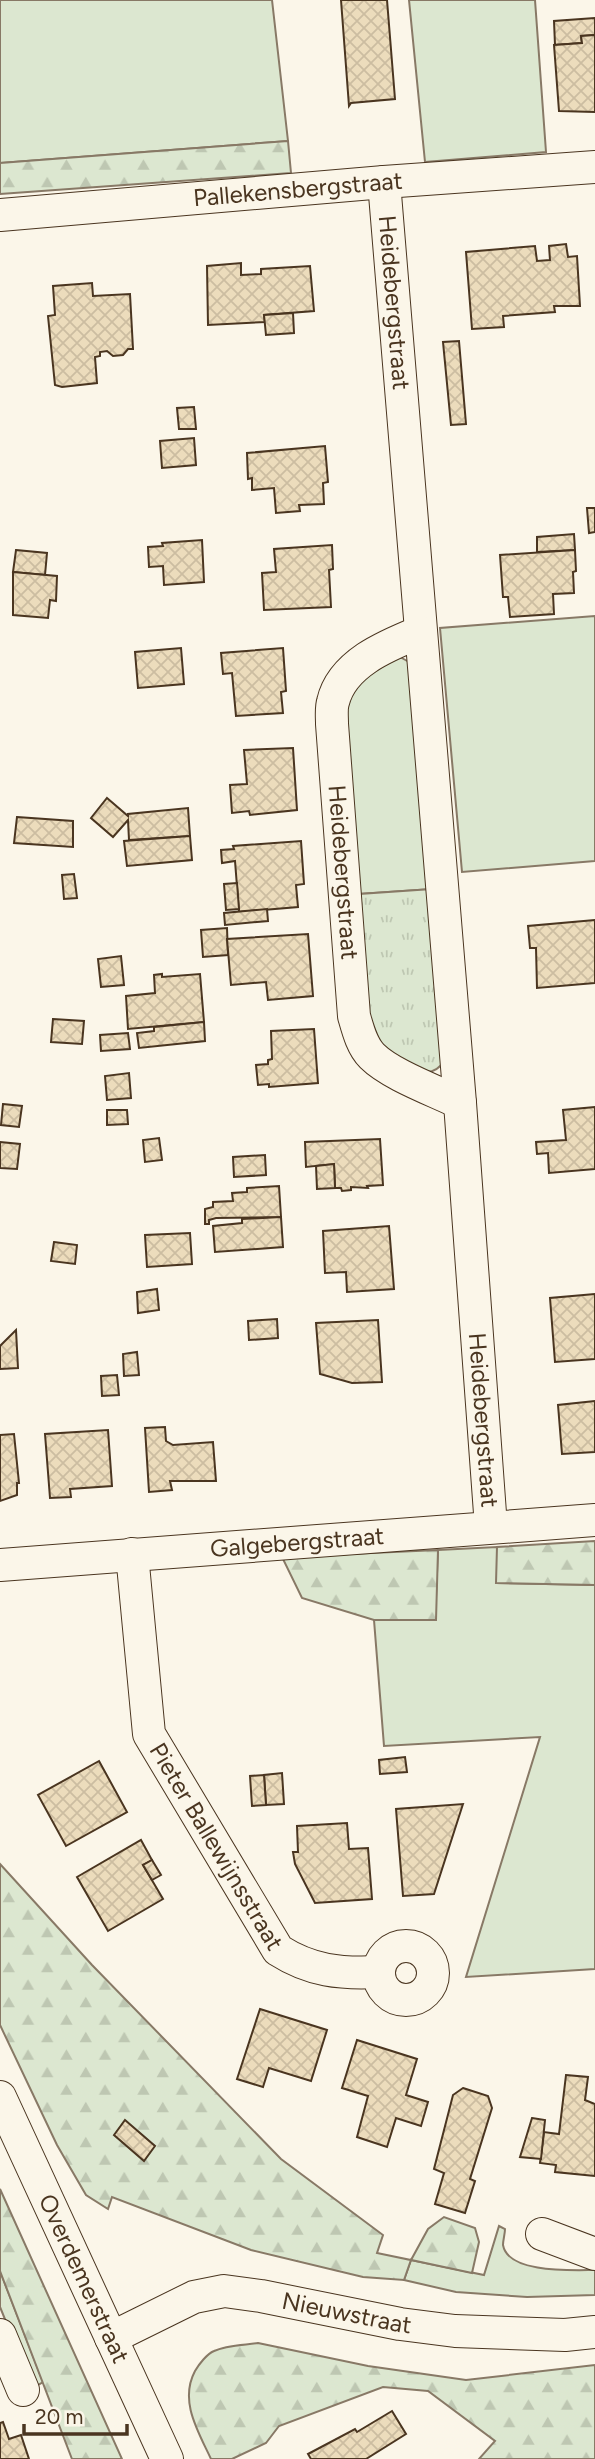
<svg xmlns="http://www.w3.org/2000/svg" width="595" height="2459" font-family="Figtree,sans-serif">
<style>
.grass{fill:#dce7d0;stroke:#887966;stroke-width:2}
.forest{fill:url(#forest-firs);stroke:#887966;stroke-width:2}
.park{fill:url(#park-tufts);stroke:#887966;stroke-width:2}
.building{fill:url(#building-cross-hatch);stroke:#4a3520;stroke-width:2}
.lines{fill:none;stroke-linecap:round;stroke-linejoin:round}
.minor-casing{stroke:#4a3520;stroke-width:34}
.minor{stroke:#fbf6e9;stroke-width:32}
.labels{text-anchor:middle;stroke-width:5;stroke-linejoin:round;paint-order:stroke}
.street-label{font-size:24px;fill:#4a3520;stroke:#fbf6e9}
</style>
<defs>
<pattern id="forest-firs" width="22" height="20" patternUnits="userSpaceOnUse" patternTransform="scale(1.75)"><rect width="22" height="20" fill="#dce7d0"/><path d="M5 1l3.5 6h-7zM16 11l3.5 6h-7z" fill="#bec7b2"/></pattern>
<pattern id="park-tufts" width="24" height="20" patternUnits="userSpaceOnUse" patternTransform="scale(1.75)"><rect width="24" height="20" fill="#dce7d0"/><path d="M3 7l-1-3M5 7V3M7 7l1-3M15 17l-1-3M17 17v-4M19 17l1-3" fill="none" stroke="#bec7b2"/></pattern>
<pattern id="building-cross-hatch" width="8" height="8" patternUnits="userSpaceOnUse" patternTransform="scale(1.75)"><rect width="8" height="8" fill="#ecdcbc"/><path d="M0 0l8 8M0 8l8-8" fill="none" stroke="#ccbda1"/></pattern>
</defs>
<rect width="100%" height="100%" fill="#fbf6e9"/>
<g class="grass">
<path d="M0 0H272L288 141 0 163Z"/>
<path d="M409 0H535L546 152 425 162Z"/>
<path d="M595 616V861L462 872 440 628Z"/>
<path d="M400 657 409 662 432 889 359 894 345 720C350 682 368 674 400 657Z"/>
<path d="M497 1547V1583L595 1585V1969L466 1977 540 1737 384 1746 374 1620H435L438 1550Z"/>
<path d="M499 2226 505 2229C505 2234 503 2240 503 2245 508 2274 574 2270 595 2270V2295L527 2297 456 2292 404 2280 411 2260 484 2275Z"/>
<path d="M0 2271 43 2382 33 2388 0 2307Z"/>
</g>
<g class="forest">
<path d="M288 141 291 173 0 194V163Z"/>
<path d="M595 1541V1585L496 1583 497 1547Z"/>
<path d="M438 1550 436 1620H374L302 1598 282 1557Z"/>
<path d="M0 1864 92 1965 281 2159 383 2235 377 2253 411 2260 428 2229 444 2217 475 2228 479 2242 472 2273 411 2260 404 2280 363 2277 251 2250 112 2197 108 2209 86 2195 57 2145 0 2025Z"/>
<path d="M0 2189 122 2459H72L0 2271Z"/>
<path d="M258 2343 368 2366 466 2380 595 2365V2459H479L495 2441 428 2391 383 2387 279 2426 266 2443 232 2459H211C198 2431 179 2401 195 2371 199 2364 207 2354 214 2351 226 2345 245 2345 258 2343Z"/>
</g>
<path class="park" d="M432 889 444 1061C437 1072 428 1075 416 1069 408 1065 381 1048 377 1040 361 1010 361 931 359 894Z"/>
<g class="building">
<path d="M341 0H387L395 99 351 103 349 106Z"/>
<path d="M595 18V35L581 36 582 43 555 45 554 21Z"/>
<path d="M595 35V112L559 111 554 45 582 43 581 36Z"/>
<path d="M566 244 568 257 577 256 580 306H554L555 312 503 316 504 327 472 329 466 252 535 246 537 261 550 260 549 246Z"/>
<path d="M241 263V275L261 274V269L310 266 314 311 264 315 265 322 208 325 207 266Z"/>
<path d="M92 283 93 296 130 294 133 349H128L123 355 113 356 107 351 100 352V356L95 357 97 383 62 387 55 385 48 316 55 315 53 286Z"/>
<path d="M293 313 294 333 266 335 264 315Z"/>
<path d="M459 341 466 424 451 425 443 342Z"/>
<path d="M194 407 196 429H179L177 408Z"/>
<path d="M194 438 196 465 162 468 160 441Z"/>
<path d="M325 446 328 482 323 483 324 504 299 505 300 511 276 513 274 488 252 490V478L248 479 247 453Z"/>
<path d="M587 508H595V532L589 533Z"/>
<path d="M574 534 575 550 537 552V537Z"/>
<path d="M202 540 204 582 164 585 163 566 149 567 148 547 163 546 162 543Z"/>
<path d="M332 545 333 569 329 570 331 607 264 610 262 573 276 572 274 549Z"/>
<path d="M16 550 47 553 45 575 13 572Z"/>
<path d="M575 550 576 571 573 572 574 593 553 594 554 614 510 617 508 597H503L500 555Z"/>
<path d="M13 572 57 576 56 601 50 600 48 618 13 615Z"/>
<path d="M181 648 184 684 138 688 135 652Z"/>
<path d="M283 648 286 691 281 692 283 713 236 716 232 673 223 674 221 653Z"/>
<path d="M293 748 297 810 250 815 249 811 232 813 230 785 247 784 244 750Z"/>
<path d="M107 798 128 816V814L188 808 190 836 129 840 128 820 113 837 91 818Z"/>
<path d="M17 817 73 821V847L14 843Z"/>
<path d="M190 836 192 860 127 866 124 841Z"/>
<path d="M301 841 304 884 296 885 298 907 239 912 235 861 222 863 221 850 234 849 233 846Z"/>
<path d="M74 874 77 898 64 899 62 875Z"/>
<path d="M237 883 239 909 226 910 224 884Z"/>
<path d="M267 909 268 921 225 925 224 913Z"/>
<path d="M595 920V983L537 988 536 948H530L528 926Z"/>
<path d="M227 928 228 955 203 957 201 930Z"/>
<path d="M308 934 313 996 268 1000 266 982 231 985 227 939Z"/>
<path d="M121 956 124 985 101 987 98 959Z"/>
<path d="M162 974V977L200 974 204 1022 128 1029 126 996 155 993 154 975Z"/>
<path d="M53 1019 84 1021 82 1044 51 1042Z"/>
<path d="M204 1022 205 1041 139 1048 137 1033 154 1031V1027Z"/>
<path d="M314 1029 318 1083 269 1087V1084L258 1085 256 1065 268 1064V1060L272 1059 271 1031Z"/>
<path d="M128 1033 130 1049 101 1051 100 1035Z"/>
<path d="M129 1073 131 1098 107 1100 105 1076Z"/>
<path d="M3 1104 22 1106 19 1127 1 1125Z"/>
<path d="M595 1107V1169L549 1173 548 1153 537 1154 536 1142 566 1140 563 1110Z"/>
<path d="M107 1110H127L128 1124 107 1125Z"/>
<path d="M159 1138 162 1160 145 1162 143 1140Z"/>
<path d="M380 1139 383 1185 367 1186 368 1188 351 1187V1190L342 1191 341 1188H335L334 1164 306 1167 305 1142Z"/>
<path d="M0 1142 20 1144 17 1169 0 1168Z"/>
<path d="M265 1155 266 1175 234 1177 233 1157Z"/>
<path d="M334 1164 335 1188 317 1189 316 1166Z"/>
<path d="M279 1186 281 1217 216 1218 209 1220V1224H205V1209L213 1207V1202L233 1201 232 1193 247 1192V1188Z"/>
<path d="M281 1217 283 1247 215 1252 213 1226 242 1223V1219Z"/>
<path d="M389 1226 394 1289 347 1292 346 1272 325 1273 323 1231Z"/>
<path d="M190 1233 192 1264 147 1267 145 1235Z"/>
<path d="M54 1242 77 1245 75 1264 51 1261Z"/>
<path d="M157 1289 159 1310 138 1313 137 1292Z"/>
<path d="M595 1294V1359L555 1362 550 1298Z"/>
<path d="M277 1319 278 1338 249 1340 248 1321Z"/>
<path d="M378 1320 382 1382 352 1383 320 1374 316 1323Z"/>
<path d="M16 1330 18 1368 0 1369V1346Z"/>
<path d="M137 1352 139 1375 124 1376 123 1354Z"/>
<path d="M117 1375 119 1395 102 1396 101 1376Z"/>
<path d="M595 1401V1452L562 1454 558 1405Z"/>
<path d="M165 1427 166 1441 173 1445 213 1442 216 1481H170L172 1490 149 1492 145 1428Z"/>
<path d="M108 1430 112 1486 70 1489 71 1497 50 1498 45 1434Z"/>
<path d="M14 1434 19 1483H17V1495L0 1501V1435Z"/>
<path d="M405 1757 407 1772 380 1774 379 1760Z"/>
<path d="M99 1761 127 1812 66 1846 38 1795Z"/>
<path d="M282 1773 284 1804 266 1805 264 1775Z"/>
<path d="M264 1775 266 1805 252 1806 250 1776Z"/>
<path d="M463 1804 434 1894 403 1896 396 1809Z"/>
<path d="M347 1823 349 1849 368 1848 372 1899 315 1903 295 1864 293 1852H298L297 1826Z"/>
<path d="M141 1840 152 1860 143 1865 163 1899 108 1931 77 1877Z"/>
<path d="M152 1860 161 1875 152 1880 143 1865Z"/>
<path d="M260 2009 327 2030 311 2081 269 2068 263 2087 237 2079Z"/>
<path d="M357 2040 417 2059 406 2095 428 2102 421 2126 396 2118 387 2147 357 2137 368 2096 342 2088Z"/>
<path d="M566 2075 588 2077 585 2100 595 2104V2176L555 2172 556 2165 540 2163 544 2132 559 2134Z"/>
<path d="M463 2088 488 2096 492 2108 470 2179 475 2181 465 2213 435 2204 444 2173 434 2169 453 2095Z"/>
<path d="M532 2118 545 2120 541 2159 520 2157Z"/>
<path d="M125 2120 155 2146 144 2161 114 2135Z"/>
<path d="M392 2411 406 2434 366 2459H311L308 2454 355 2429 357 2432Z"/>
<path d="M3 2422 9 2439 21 2435 29 2459H0V2423Z"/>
</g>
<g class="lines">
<defs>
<g id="minor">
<path id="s1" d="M384 182 460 1103 491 1527"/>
<path id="s2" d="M0 215 384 182 595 167"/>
<path id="s3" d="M420 632C388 645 342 663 333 702 331 708 332 717 332 724L354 1016C358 1030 362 1046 372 1056 391 1075 436 1091 460 1103"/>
<path id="s4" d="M132 1554 149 1734 278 1950C311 1971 340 1974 379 1972"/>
<path id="s5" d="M0 1565 595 1520"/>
<circle cx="406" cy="1973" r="27"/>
<path id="s6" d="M0 2097 167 2459"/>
<path d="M542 2234 595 2254"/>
<path d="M0 2335 23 2390"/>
<path id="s7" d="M111 2338 194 2297 224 2291 261 2296 400 2324 455 2331 565 2335 595 2332"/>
</g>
</defs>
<use href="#minor" class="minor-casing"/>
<use href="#minor" class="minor"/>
</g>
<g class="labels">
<g class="street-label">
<text dy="8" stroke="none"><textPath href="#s2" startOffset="299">Pallekensbergstraat</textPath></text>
<text dy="8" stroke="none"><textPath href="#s1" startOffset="121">Heidebergstraat</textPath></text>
<text dy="8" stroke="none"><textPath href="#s3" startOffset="287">Heidebergstraat</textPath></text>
<text dy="8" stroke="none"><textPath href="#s1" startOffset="1242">Heidebergstraat</textPath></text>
<text dy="8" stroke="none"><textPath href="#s5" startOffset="298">Galgebergstraat</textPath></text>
<text dy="8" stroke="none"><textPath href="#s4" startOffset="312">Pieter Ballewijnsstraat</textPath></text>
<text dy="8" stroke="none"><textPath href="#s6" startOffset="200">Overdemerstraat</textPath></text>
<text dy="8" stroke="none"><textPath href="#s7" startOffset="248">Nieuwstraat</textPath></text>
</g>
</g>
<path d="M24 2424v10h103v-10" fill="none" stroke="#4a3520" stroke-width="3.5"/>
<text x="35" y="2424" font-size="21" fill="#4a3520" stroke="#fbf6e9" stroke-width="5" paint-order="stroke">20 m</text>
</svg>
